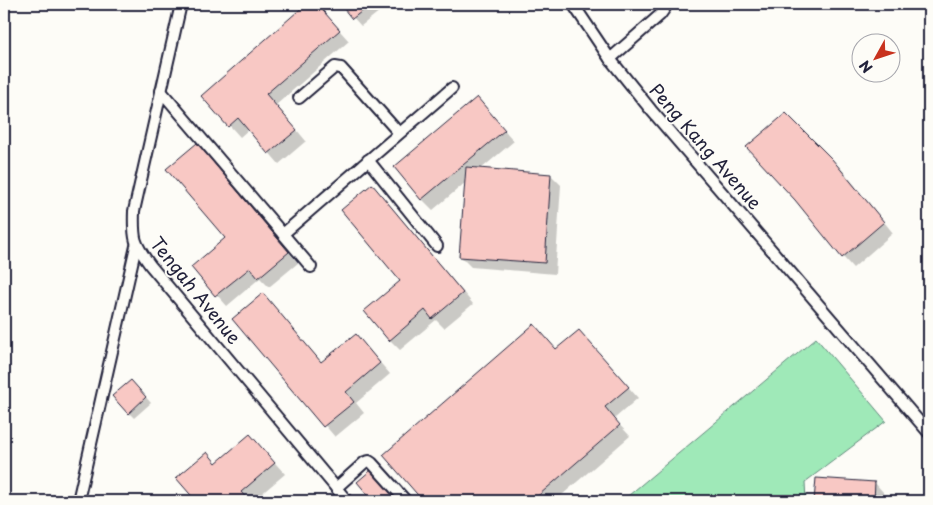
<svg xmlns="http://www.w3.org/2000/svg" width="933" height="505" font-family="'Playpen Sans',sans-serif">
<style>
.green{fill:#9fe9b8;stroke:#60867a}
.shadow{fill:#0003}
.building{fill:#f8c8c4;stroke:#22223b}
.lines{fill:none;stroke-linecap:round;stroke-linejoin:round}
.service-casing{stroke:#22223b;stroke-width:14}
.service{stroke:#fdfcf7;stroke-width:10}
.labels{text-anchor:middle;stroke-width:4;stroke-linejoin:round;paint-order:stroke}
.street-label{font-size:18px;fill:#22223b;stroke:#fdfcf7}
</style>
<rect width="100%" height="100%" fill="#fdfcf7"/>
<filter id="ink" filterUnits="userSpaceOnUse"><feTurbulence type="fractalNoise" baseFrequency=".02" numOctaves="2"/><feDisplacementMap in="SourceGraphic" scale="10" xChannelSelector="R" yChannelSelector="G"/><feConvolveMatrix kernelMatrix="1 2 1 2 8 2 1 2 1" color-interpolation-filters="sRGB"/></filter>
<g filter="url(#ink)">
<path class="green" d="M816 338 886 421 805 482 806 501H622Z"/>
<g class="shadow">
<path d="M308 4H316L349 41 276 105 306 141 279 164 249 129 240 137 203 96Z"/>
<path d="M341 4H383L385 7 361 26Z"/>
<path d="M477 99 514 141 481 169 551 175 561 185 555 274 471 267 460 256 466 182 433 210 422 199Z"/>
<path d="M786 115 843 171 893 233 853 268 843 257 796 200Z"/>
<path d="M197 145 298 263 269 287 260 278 227 306 192 267 227 239Z"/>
<path d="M382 196 473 304 444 328 436 320 400 350 390 340 402 281Z"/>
<path d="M263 295 322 363 356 335 390 374 356 403 364 413 335 437 234 319Z"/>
<path d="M579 331 638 398 614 419 630 436 555 501H424L385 455 557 351Z"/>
<path d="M137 387 151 403 134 418 129 413Z"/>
<path d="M250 435 285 474 253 501H197L178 478 207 453 217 464Z"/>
<path d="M817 479 875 483 883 492V501H816Z"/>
</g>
<g class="building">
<path d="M306 4H317L340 30 266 94 297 130 268 154 238 118 228 127 201 96Z"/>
<path d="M340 4H371L352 19Z"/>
<path d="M477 97 505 130 421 200 394 167Z"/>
<path d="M786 113 832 159 884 222 842 258 795 200 746 147Z"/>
<path d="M197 143 289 252 258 278 250 268 215 296 191 267 225 238 166 169Z"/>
<path d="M466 167 551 174 545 263 459 257Z"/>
<path d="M372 184 463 293 432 319 425 310 389 341 364 311 400 281 341 210Z"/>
<path d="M263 293 321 362 356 334 380 363 346 392 354 402 323 427 232 319Z"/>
<path d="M534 324 556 349 579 330 629 387 605 407 620 425 532 501H423L383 455Z"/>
<path d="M131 380 146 397 128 414 112 396Z"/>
<path d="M250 434 275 463 241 492 249 501H196L176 478 207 452 216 463Z"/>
<path d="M371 470 396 499 393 501H373L357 482Z"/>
<path d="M816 478 875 482 874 501H814Z"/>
</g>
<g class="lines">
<defs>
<g id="service">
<path d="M181 4 134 211C133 239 134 243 150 265L347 501"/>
<path d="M573 4 610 59 651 110 929 433"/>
<path d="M610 59 660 15 665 8V4"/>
<path d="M161 91 311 267"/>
<path d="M299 98 335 67 341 68 399 133"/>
<path d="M368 160 437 246"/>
<path d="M283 234 452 88"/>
<path d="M336 488 365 462 369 461 372 463 406 501"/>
<path d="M78 501 136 246"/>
</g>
</defs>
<use href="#service" class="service-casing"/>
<use href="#service" class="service"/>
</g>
</g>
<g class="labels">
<g class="street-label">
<text transform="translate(705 147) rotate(49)" y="6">Peng Kang Avenue</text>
<text transform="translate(195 291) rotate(51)" y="6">Tengah Avenue</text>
</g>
</g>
<rect width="933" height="505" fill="none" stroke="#fdfcf7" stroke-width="20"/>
<rect x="10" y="10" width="913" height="485" fill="none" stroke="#22223b" stroke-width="2" filter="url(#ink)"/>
<g transform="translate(876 58) rotate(230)"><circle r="24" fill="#fdfcf7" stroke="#a5a5ac"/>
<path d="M0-4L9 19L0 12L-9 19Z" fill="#c8321e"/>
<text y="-8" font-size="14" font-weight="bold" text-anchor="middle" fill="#22223b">N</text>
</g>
</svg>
